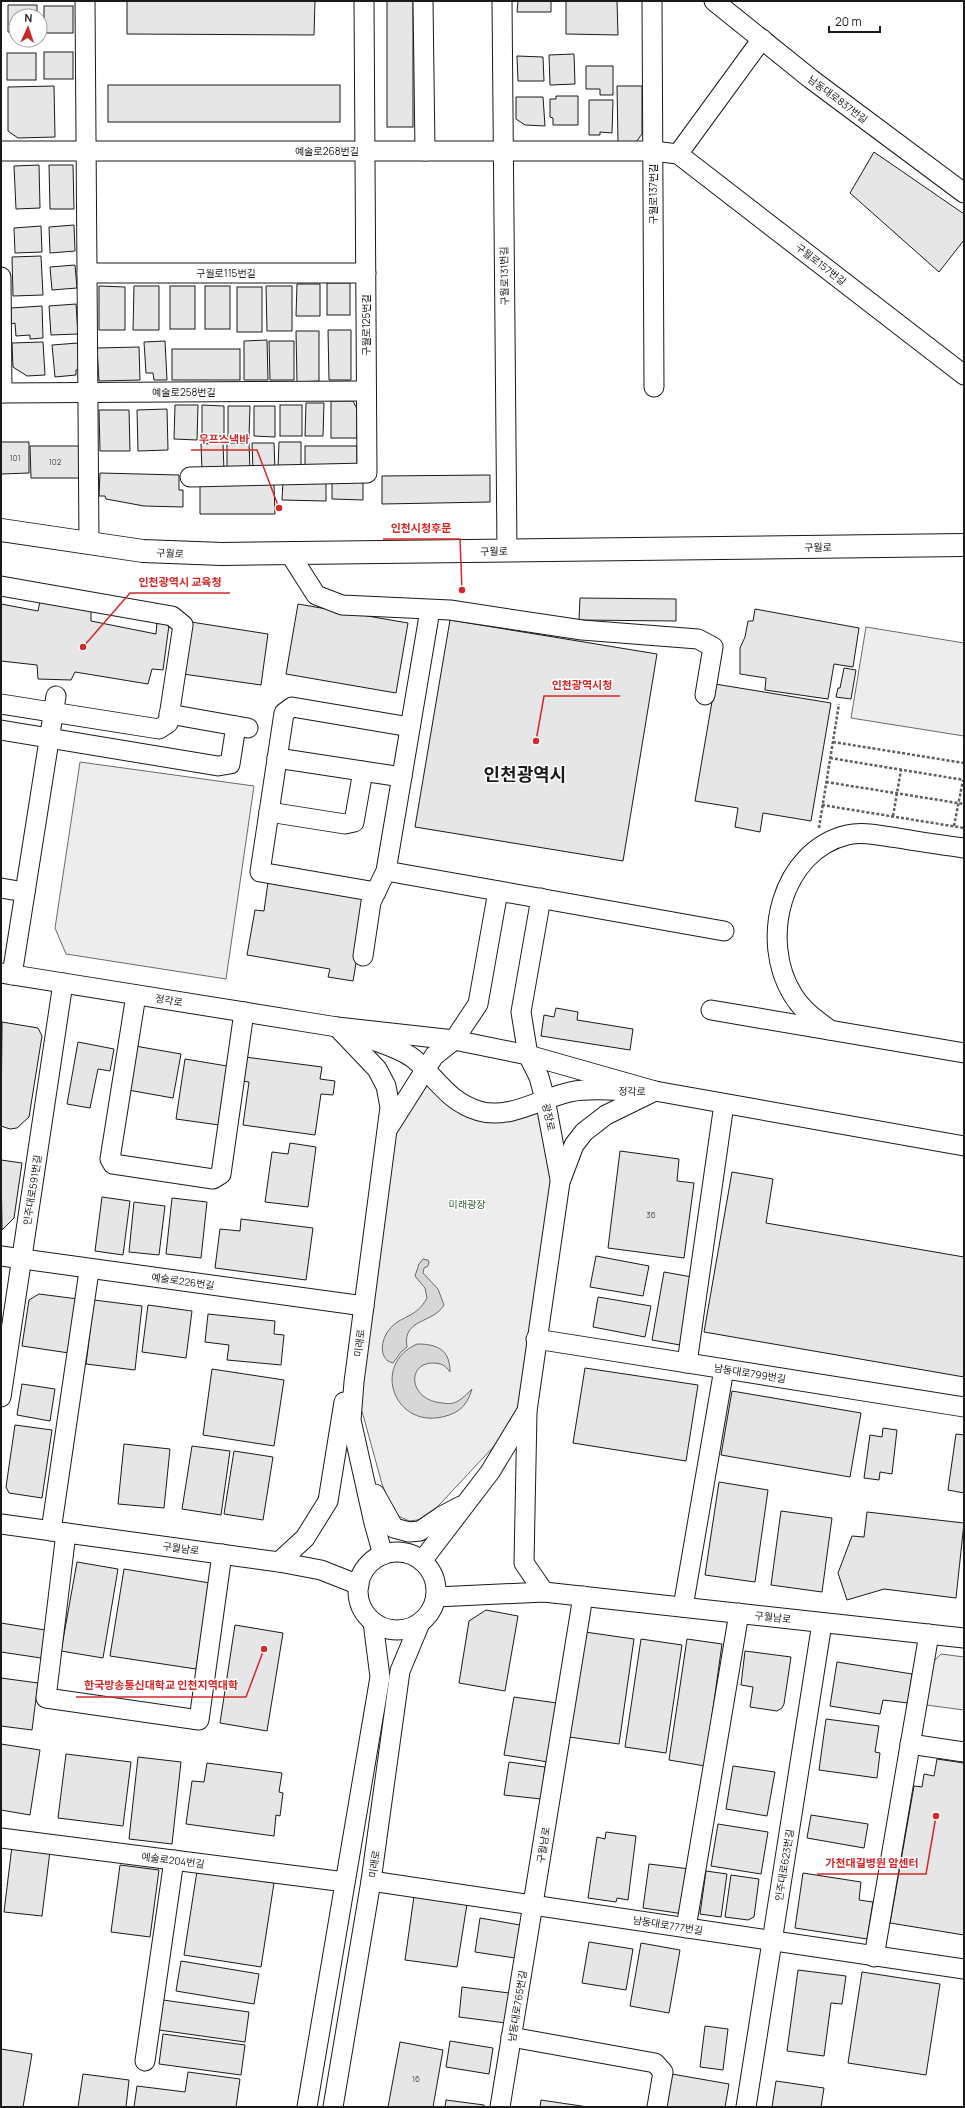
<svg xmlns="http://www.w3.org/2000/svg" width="965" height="2108" font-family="Manrope,'Noto Sans KR',sans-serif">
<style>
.built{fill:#ededed;stroke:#6a6a6a}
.water{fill:#d7d7d7;stroke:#6a6a6a}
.building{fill:#e6e6e6;stroke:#1a1a1a}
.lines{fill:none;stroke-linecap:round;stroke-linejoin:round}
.minor-casing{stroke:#1a1a1a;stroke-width:21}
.major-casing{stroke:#1a1a1a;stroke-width:24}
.path{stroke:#5f5f5f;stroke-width:2.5;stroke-dasharray:3 2;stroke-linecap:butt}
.minor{stroke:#fff;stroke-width:19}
.major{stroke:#fff;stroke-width:22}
.labels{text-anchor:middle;stroke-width:3;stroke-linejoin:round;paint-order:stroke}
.number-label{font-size:8px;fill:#4d4d4d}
.street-label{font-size:10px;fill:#1a1a1a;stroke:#fff}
.park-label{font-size:10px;fill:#2b5a34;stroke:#fff}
.town-label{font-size:18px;font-weight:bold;fill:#1a1a1a;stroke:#fff}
.leader{fill:none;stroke:#d62828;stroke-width:1.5}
.callout-dot{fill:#d62828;stroke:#fff;stroke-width:1.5}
.callout-label{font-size:11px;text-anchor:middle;font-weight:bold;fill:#d62828;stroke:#fff;stroke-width:3;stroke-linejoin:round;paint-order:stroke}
</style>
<rect width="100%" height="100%" fill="#fff"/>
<g class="built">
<path d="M866 627 964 643V736L851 718Z"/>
<path d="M80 762 254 786 226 979 66 954 55 928Z"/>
<path d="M425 1069 480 1111 545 1099 560 1182 527 1411 426 1519 409 1521 394 1514 382 1484 354 1382 387 1130Z"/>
<path d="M941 1654 964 1657V1710L926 1705 933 1662Z"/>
</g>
<g class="water">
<path d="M423 1259 428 1260 429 1262 428 1266 424 1268 423 1273 438 1289 444 1305C433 1324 402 1318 407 1347L401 1352 393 1363C378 1360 381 1339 389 1330 400 1315 416 1319 427 1298L425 1288 415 1276 419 1264Z"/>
<path d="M417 1344C438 1344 450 1350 450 1372 445 1365 441 1363 432 1363 406 1364 409 1401 443 1403 448 1404 453 1404 458 1401 463 1398 468 1393 472 1389 468 1403 461 1412 446 1416 395 1431 370 1365 417 1344Z"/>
</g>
<g class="building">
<path d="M127 1H315L314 35 127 34Z"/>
<rect x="387" y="1" width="26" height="126"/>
<path d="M518 1H551V12H517Z"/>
<path d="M566 1H617L618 35 566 34Z"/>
<path d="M8 5H37V16H16V32H8Z"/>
<rect x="44" y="6" width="29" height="27"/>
<rect x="44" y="52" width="29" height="27"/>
<rect x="7" y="53" width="29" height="27"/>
<path d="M574 54 575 84 550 85 549 55Z"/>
<path d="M517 56 543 57 544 81H518Z"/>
<path d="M586 66H613V95H600V89H586Z"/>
<rect x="108" y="85" width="232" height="37"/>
<path d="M54 86 55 137 18 138 8 131V87Z"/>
<path d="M617 86H642V134L636 142H618Z"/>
<path d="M556 96H578V125H553V118L550 117V99H556Z"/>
<path d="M516 97H543L545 126 525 125 516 119Z"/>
<path d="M589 100H613L612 133 600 132V135H589Z"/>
<path d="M874 152 964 214V240L939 272 850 193Z"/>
<path d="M39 165 40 208 16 209 14 166Z"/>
<path d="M49 165H73L74 209H50Z"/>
<path d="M74 225 75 251 50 253 49 227Z"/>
<path d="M41 226 42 252 15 253 14 228Z"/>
<path d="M41 256 43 295 13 296 12 257Z"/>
<path d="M75 265 77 288 52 290 50 267Z"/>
<rect x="327" y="283" width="23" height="32"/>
<path d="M297 284H320V316H296Z"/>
<path d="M99 286 125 287V330H99Z"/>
<path d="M134 286H159V330H133Z"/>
<rect x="170" y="286" width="25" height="43"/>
<rect x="205" y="286" width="25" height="43"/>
<path d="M266 286H292V331H267Z"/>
<rect x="237" y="287" width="25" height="45"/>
<path d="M76 304 78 334 51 335 49 306Z"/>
<path d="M42 306 43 338 30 339V335L16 336 15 323 11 324V308Z"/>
<path d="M328 330H351V380H329Z"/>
<path d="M296 331H319V381L297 382Z"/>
<path d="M267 340 268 380H244V341Z"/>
<path d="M165 341 167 380H154L153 373H146L144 342Z"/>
<path d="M269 341H294V380H270Z"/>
<path d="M43 342 45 375 27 376 13 367 12 343Z"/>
<path d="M78 343 80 369 76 370V375L55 377 52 345Z"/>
<path d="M139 347 140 380 99 381 97 348Z"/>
<rect x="172" y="349" width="68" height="31"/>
<path d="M331 401H353L357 409V438H331Z"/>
<path d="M306 403H324L323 436H305Z"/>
<path d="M175 405H198L197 440 174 439Z"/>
<path d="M202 405 224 406V436H202Z"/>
<rect x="280" y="405" width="22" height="31"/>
<path d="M228 406H250L249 437H228Z"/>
<path d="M254 406H275V437L254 436Z"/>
<path d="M167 409 168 450 138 451 137 410Z"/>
<path d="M99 410H129L130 451H100Z"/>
<path d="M1 442H29V473L1 474Z"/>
<path d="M279 442H301V470L278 469Z"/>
<path d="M223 443 224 471H202L201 444Z"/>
<path d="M227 443H249L250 470 227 471Z"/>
<path d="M252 443H274L275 470 253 471Z"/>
<path d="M30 446H79V478H31Z"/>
<rect x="305" y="446" width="52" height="22"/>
<path d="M100 473 179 475V490H183V507L144 506 106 499 105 496H99Z"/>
<path d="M490 475V502L382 504V476Z"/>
<path d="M332 478 363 479V500L332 499Z"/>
<path d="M283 481H326V501L282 500Z"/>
<path d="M274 484 275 514H200V485Z"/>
<path d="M580 598 676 599V621L579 620Z"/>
<path d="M40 601 91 610V621L156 634 157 622 169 625 163 670 152 669 148 684 75 672 71 680 38 679 37 665 1 661V604L38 611Z"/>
<path d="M298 604 408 623 396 693 286 674Z"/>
<path d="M755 609 859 628 853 667 834 664 828 699 765 690 766 678 740 674V648L745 637 748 621H753Z"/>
<path d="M450 620 657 654 623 861 415 827Z"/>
<path d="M191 622 268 634 261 685 183 674Z"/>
<path d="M844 668 856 670 851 699 836 697 838 688H840Z"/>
<path d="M715 684 831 703 811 821 763 813 760 832 735 827 738 808 695 801Z"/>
<path d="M268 882 367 899 353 981 328 977 330 969 247 955 255 910 264 911Z"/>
<path d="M556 1008 578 1012 577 1020 633 1029 630 1050 541 1036 544 1015 554 1017Z"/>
<path d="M2 1022 38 1028 42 1036 29 1117 17 1128 10 1129 1 1126Z"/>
<path d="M78 1042 114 1049 110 1071 98 1069 90 1108 67 1104Z"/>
<path d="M135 1046 181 1054 173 1098 128 1090Z"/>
<path d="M245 1057 322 1067 320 1079 335 1081 333 1095 321 1094 315 1135 243 1125 249 1082 242 1081Z"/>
<path d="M185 1059 227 1066 219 1125 176 1119Z"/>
<path d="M290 1143 316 1147 308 1207 265 1202 272 1152 288 1154Z"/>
<path d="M620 1151 679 1159 677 1181 694 1183 684 1258 608 1248Z"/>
<path d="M1 1160 22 1163 14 1218 2 1230Z"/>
<path d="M732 1172 773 1179 766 1223 964 1257V1377L704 1332Z"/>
<path d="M102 1197 130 1201 123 1255 95 1251Z"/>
<path d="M172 1198 207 1202 201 1258 166 1254Z"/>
<path d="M134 1202 165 1206 159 1255 129 1252Z"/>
<path d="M241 1219 313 1228 306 1280 215 1268 220 1229 240 1231Z"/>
<path d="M596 1256 649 1266 643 1296 590 1287Z"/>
<path d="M664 1272 692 1277 680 1345 652 1340Z"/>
<path d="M39 1294 78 1299 69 1353 22 1346 29 1300Z"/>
<path d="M598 1297 651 1306 645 1337 593 1327Z"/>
<path d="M94 1300 142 1306 135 1370 86 1364Z"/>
<path d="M148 1305 192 1311 186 1358 142 1352Z"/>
<path d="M208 1314 275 1321 274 1334 284 1335 281 1365 227 1360 229 1345 205 1342Z"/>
<path d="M585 1368 698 1385 686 1461 573 1443Z"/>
<path d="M212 1369 284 1380 274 1446 203 1435Z"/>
<path d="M22 1384 55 1389 50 1421 17 1415Z"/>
<path d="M732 1391 861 1413 850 1477 721 1455Z"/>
<path d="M15 1425 52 1430 42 1498 9 1493 6 1487Z"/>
<path d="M883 1428 897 1430 892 1474 880 1472 879 1480 864 1478 870 1435 882 1437Z"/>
<path d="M956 1434 964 1435V1493L948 1490Z"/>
<path d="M124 1444 170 1449 164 1508 118 1504Z"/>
<path d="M192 1446 230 1451 221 1515 182 1509Z"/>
<path d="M234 1451 273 1457 263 1520 224 1514Z"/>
<path d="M719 1482 768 1490 755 1582 705 1575Z"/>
<path d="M781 1511 832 1518 822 1592 771 1585Z"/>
<path d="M867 1512 964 1523 956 1598 884 1589 847 1600 838 1573 852 1536 864 1537Z"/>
<path d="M77 1562 118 1569 103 1658 61 1651Z"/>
<path d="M124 1569 210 1583 196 1669 110 1656Z"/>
<path d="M486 1610 518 1616 505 1691 459 1683 469 1621Z"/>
<path d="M1 1623 45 1630 41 1658 1 1652Z"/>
<path d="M235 1625 283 1633 267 1731 220 1723Z"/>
<path d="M585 1632 634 1639 619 1744 569 1737Z"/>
<path d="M641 1639 682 1645 666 1753 625 1747Z"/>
<path d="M687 1639 722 1644 705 1766 669 1760Z"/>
<path d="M745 1651 791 1657 784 1704 782 1708 777 1711 750 1707 753 1687 741 1685Z"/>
<path d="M837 1662 912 1674 908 1703 883 1700 880 1714 830 1706Z"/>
<path d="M1 1678 38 1683 32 1730 1 1726Z"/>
<path d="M514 1697 557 1703 548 1762 504 1755Z"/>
<path d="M826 1719 879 1726 875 1752 880 1753 877 1778 819 1770Z"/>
<path d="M1 1744 40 1750 30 1815 1 1810Z"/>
<path d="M66 1754 131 1762 123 1826 58 1818Z"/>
<path d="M138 1757 181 1762 172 1844 129 1839Z"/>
<path d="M937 1759 964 1763V1935L890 1923 914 1786 922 1787 924 1774 934 1776Z"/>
<path d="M509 1762 545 1767 541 1799 504 1795Z"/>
<path d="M207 1763 282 1773 279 1792 283 1793 280 1816 276 1815 274 1836 186 1824 192 1781 204 1782Z"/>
<path d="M733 1766 775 1772 767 1816 726 1809Z"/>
<path d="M811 1815 868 1824 864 1848 807 1838Z"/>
<path d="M718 1824 768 1832 761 1874 711 1866Z"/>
<path d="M606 1832 636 1836 628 1900 617 1898 616 1902 588 1898 597 1837 605 1839Z"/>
<path d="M12 1846 50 1851 42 1916 4 1912Z"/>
<path d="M649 1864 690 1869 684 1914 643 1908Z"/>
<path d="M120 1865 159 1870 150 1937 111 1932Z"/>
<path d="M197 1871 274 1883 261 1967 184 1955Z"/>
<path d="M706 1871 727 1874 721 1917 700 1914Z"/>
<path d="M803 1873 861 1882 859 1900 873 1902 867 1939 795 1928Z"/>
<path d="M731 1875 759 1879 754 1917 748 1920 725 1917Z"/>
<path d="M414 1896 467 1904 457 1967 405 1960Z"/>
<path d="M480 1918 520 1925 515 1958 475 1952Z"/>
<path d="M589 1942 633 1949 626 1990 582 1983Z"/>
<path d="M641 1943 680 1950 669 2013 630 2006Z"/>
<path d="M181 1961 259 1974 254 2004 176 1991Z"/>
<path d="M798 1970 846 1976 842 2004 831 2003 824 2056 787 2051Z"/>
<path d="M862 1972 940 1984 926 2075 848 2063Z"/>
<path d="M462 1987 509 1993 506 2023 459 2017Z"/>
<path d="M163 2000 249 2012 245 2042 159 2030Z"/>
<path d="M705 2026 728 2029 723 2070 700 2067Z"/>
<path d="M163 2034 245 2045 241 2075 159 2064Z"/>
<path d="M450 2041 493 2048 489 2074 446 2067Z"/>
<path d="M400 2042 443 2050 433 2107H388Z"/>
<path d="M1 2049 32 2054 23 2107H1Z"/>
<path d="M188 2072 240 2079 236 2107H134L137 2086 185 2092Z"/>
<path d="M83 2074 129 2080 126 2107H78Z"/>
<path d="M672 2074 729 2084 725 2107H666Z"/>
<path d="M776 2081 824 2088 821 2107H772Z"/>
<path d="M446 2100 484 2105V2107H445Z"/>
<path d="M541 2100 588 2107H540Z"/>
</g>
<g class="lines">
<defs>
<g id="minor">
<path d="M85 1 89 544"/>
<path d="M423 1 425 151"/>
<path d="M502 1 507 551"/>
<path d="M652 1 654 387"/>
<path d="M714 1 811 79 964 193"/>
<path d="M1 151H653L678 154 964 375"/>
<path d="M678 154 762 39"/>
<path d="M87 273H366"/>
<path d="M1 277 2 393"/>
<path d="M1 393 366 391"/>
<path d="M190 477 367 473 364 1"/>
<path d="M290 554 316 595 342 605 450 610 582 630 698 639 713 647 705 695"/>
<path d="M1 586 172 616 183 625 168 723 159 729 1 704"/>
<path d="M169 714 248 728"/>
<path d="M1 730 218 766 230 764 236 726"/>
<path d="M277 758 402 777"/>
<path d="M269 812 345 824 354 822 363 771"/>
<path d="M386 871 724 931"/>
<path d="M1 888 25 892"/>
<path d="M376 892 260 872 284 713 292 707 410 727"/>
<path d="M541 898 521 1012 528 1055 539 1077 545 1099 560 1179"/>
<path d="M363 956 371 902 386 871 430 610"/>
<path d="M1 973 337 1027 454 1040 528 1055 655 1091 964 1146"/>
<path d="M12 975 56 696"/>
<path d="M136 995 110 1159 113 1164 213 1179 221 1174 244 1012"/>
<path d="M711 1010 964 1053"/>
<path d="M337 1027 377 1069 386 1086 390 1107 354 1382 351 1420 374 1523 383 1555"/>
<path d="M830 1030C815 1019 802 1010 793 995 759 941 781 851 847 835 864 831 881 836 898 838 920 842 942 845 964 848"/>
<path d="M364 1037C380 1043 400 1048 414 1059 437 1078 447 1101 479 1111 510 1120 541 1098 570 1092 588 1088 609 1090 627 1091"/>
<path d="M389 1127 434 1056 454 1040 478 1004 498 891"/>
<path d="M1 1256 364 1306"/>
<path d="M536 1339 964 1407"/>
<path d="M687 1363 724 1104"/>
<path d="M1 1397 63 983"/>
<path d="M527 1412 524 1563 544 1592"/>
<path d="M375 1494 394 1528 409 1532 420 1531 442 1516 461 1506"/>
<path d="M1 1524 279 1562 321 1570 359 1585"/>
<path d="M51 1531 88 1278"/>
<path d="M66 1533 46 1698 199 1720 222 1554"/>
<circle cx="397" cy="1591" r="39"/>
<path d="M422 1561 490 1472 527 1411 560 1182 574 1145 584 1132 606 1115 655 1091"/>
<path d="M279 1562 305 1538 328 1501 344 1402"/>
<path d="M436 1597 544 1592 964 1638"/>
<path d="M683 1607 724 1369"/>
<path d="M910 1744 964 1752"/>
<path d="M1 1838 345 1882"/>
<path d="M371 1881 964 1969"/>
<path d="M686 1928 739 1613"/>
<path d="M874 1957 929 1634"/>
<path d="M511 2037 655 2063 663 2072 657 2107"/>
<path d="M145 2061 174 1860"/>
<path d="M307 2107 380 1677 373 1622"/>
<path d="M333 2107 371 1881 400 1671 420 1623"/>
<path d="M500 2107 583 1596"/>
<path d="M746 2107 822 1623"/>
</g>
<path id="major" d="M1 530 143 551 222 554 964 545"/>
</defs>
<use href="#minor" class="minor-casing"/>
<use href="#major" class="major-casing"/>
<g class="path">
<path d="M833 742 964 763"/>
<path d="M830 758 964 780"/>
<path d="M826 782 964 804"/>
<path d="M822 805 964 828"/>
<path d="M893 816 901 770"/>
<path d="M954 826 963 780"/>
<path d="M819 828 839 704"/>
</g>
<use href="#minor" class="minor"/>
<use href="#major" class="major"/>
</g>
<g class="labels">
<g class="number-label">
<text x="15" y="461">101</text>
<text x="55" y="465">102</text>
<text x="651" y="1218">36</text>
<text x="416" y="2082">16</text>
</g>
<g class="street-label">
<text transform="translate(838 99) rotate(37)" y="4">남동대로837번길</text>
<text x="327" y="155">예술로268번길</text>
<text transform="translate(653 194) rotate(-90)" y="4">구월로137번길</text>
<text transform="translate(821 264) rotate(38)" y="4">구월로157번길</text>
<text x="226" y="277">구월로115번길</text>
<text transform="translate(504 276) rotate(-91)" y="4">구월로131번길</text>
<text transform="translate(366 325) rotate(-90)" y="4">구월로125번길</text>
<text x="184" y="396">예술로258번길</text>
<text transform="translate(818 547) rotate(-1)" y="4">구월로</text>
<text transform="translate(494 551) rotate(-1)" y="4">구월로</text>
<text transform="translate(170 553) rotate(3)" y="4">구월로</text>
<text transform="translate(169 1000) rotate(9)" y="4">정각로</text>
<text transform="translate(632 1091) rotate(1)" y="4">정각로</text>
<text transform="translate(549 1117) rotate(78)" y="4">광장로</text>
<text transform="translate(32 1190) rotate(-81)" y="4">인주대로591번길</text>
<text transform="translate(183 1281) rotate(8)" y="4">예술로226번길</text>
<text transform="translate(359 1343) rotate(-83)" y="4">미래로</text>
<text transform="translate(750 1373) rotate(9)" y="4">남동대로799번길</text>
<text transform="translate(181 1548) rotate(8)" y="4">구월남로</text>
<text transform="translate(773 1617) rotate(6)" y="4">구월남로</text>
<text transform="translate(543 1845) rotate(-81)" y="4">구월남로</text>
<text transform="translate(173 1860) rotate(7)" y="4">예술로204번길</text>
<text transform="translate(374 1864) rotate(-82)" y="4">미래로</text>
<text transform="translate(784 1865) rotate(-81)" y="4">인주대로623번길</text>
<text transform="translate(668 1925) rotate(9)" y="4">남동대로777번길</text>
<text transform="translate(517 2006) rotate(-81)" y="4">남동대로765번길</text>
</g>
<g class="park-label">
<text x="467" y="1208">미래광장</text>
</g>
<g class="town-label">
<text x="525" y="781">인천광역시</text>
</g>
</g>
<path class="leader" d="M279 508L257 450H191M462 590L460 539H383M83 647L130 593H230M536 741L544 696H620M264 1649L246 1697H76M936 1816L926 1874H817"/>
<g class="callout-dot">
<circle cx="279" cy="508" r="4"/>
<circle cx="462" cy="590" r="4"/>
<circle cx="83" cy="647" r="4"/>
<circle cx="536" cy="741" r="4"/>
<circle cx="264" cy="1649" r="4"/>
<circle cx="936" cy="1816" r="4"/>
</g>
<g class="callout-label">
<text x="224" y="443">우프스낵바</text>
<text x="421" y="532">인천시청후문</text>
<text x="180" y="586">인천광역시 교육청</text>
<text x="582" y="689">인천광역시청</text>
<text x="161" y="1689">한국방송통신대학교 인천지역대학</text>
<text x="872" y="1867">가천대길병원 암센터</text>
</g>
<rect width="965" height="2108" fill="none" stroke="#1a1a1a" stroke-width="4"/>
<g transform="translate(28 28) rotate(3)"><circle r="19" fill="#ffffff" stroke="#a3a3a3"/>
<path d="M0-3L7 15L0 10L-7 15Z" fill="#c62828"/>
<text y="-6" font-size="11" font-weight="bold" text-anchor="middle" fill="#1a1a1a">N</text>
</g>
<path d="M829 26v6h51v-6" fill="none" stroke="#1a1a1a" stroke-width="2"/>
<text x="835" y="26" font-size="12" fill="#1a1a1a" stroke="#ffffff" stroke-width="3" paint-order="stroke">20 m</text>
</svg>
